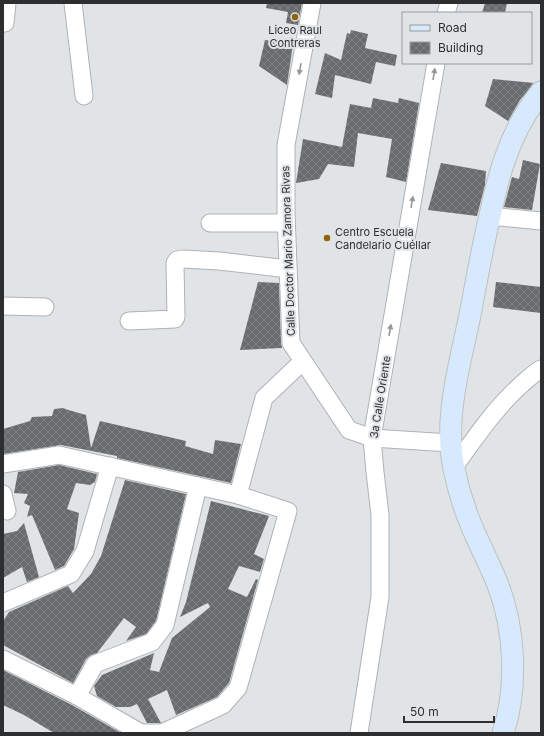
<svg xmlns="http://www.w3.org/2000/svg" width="544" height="736" font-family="Inter,sans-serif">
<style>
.building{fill:url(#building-cross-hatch)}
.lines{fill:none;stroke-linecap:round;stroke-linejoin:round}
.minor-casing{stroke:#afb2b4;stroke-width:19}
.major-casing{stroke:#c0c0c1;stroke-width:23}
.minor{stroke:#fff;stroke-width:17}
.major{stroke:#d6e9fd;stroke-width:21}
.oneway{fill:#969697}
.poi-dot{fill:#90630c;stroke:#e1e4e7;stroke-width:1.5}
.labels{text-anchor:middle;stroke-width:4;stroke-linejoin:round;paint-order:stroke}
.poi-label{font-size:11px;fill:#2d2e2f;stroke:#e1e4e7}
.street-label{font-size:11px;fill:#2d2e2f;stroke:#e1e4e7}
</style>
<defs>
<pattern id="building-cross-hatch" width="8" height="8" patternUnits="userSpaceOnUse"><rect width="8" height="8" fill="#696c6e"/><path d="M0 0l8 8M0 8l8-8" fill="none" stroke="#7f8183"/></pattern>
</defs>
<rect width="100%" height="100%" fill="#e1e4e7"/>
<g class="building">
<path d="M267 3H302L298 25 286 23 288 12 266 8Z"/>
<path d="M485 3H507L505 13H482Z"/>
<path d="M351 30 368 34 365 48 397 55 395 66 376 62 371 84 335 75 332 98 315 94 325 53 341 60 347 33 350 34Z"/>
<path d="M265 40 293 44 287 85 259 66Z"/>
<path d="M493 79 534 83 520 100 508 121 485 106Z"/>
<path d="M373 98 398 103 399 98 419 103 406 182 386 177 392 139 358 133 354 167 328 164 319 179 296 183 303 139 342 147 350 104 371 108Z"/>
<path d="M523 160 540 164 532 210 504 207 512 177 519 179Z"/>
<path d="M441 163 486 171 485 185 477 216 428 210Z"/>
<path d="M258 282 279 283 281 343 282 348 240 350Z"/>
<path d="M496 282 541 287V313L493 307Z"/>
<path d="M64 408 65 409 86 415 91 448 100 421 186 441 185 446 213 454 215 440 241 444 231 483 117 458V456L61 445 3 454V429L30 421 32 417 52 416 54 409Z"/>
<path d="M59 465 97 474 95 482 90 485 76 483 67 509 79 513 74 549 64 566 55 570 32 515 27 517 30 506 24 503 28 494 14 493 18 472Z"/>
<path d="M125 480 186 494 156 621 146 634 126 641 136 627 124 618 97 653 91 655 86 659 73 683 3 645V621L9 612 68 586 73 593 91 574 101 556Z"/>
<path d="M211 501 269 516 254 554 264 559 260 572 239 566 228 589 247 597 256 579 258 580 229 683 217 697 176 715 167 690 148 699 161 723H147L137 704 130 707H116L97 696 94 686 102 675 154 653 150 670 159 672 172 638 210 607 208 603 180 617 186 602Z"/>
<path d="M24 523 39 577 27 582 22 567 3 578V534L17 531Z"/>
<path d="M3 670 72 705 121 733H54L24 715 3 705Z"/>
</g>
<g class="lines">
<defs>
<g id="minor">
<path d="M73 3 84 96"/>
<path d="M312 3 286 145V213L291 343 349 430 372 438 450 443"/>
<path d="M446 13 449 3"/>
<path d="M3 23H5L7 3"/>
<path d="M490 216 541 221"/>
<path d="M210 223H286"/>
<path d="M3 306 45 307"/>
<path d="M129 321 175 319 176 317 175 263 177 260 183 259 219 261 288 269"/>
<path d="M3 464 59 455 238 495 288 511 238 688 223 705 162 733H141L77 696 3 659"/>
<path d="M454 467C475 438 495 408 522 384 528 379 534 373 541 369"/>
<path d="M3 494 7 511"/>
<path d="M238 495 264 398 303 361"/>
<path d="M3 603 71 574 85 551 110 466"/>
<path d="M77 696 95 664 152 642 165 625 198 486"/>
<path d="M359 733 380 597V515L375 472 372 438 436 63"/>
</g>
<path id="major" d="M503 733C518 688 515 629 498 585 490 565 480 546 472 527 464 508 458 489 454 469 443 417 461 361 471 310 477 277 483 244 491 211 495 193 499 174 506 156 514 133 526 111 541 92"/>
</defs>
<use href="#minor" class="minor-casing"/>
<use href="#major" class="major-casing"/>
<use href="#minor" class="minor"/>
<use href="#major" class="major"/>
</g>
<defs><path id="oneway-solid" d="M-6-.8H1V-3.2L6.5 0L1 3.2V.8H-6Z"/></defs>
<g class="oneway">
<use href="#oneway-solid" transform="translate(300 69) rotate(100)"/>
<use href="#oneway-solid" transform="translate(434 74) rotate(-80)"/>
<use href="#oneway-solid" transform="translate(412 202) rotate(-80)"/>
<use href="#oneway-solid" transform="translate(390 330) rotate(-80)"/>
</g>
<g class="poi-dot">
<circle cx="295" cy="17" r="4"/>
<circle cx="327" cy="238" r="4"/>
</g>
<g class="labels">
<g class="poi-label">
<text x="295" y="34">Liceo Raul<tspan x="295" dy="13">Contreras</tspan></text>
<text x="335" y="236" text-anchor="start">Centro Escuela<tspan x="335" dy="13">Candelario Cuéllar</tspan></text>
</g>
<g class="street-label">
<text transform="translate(288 251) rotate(-92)" y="4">Calle Doctor Mario Zamora Rivas</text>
<text transform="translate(380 397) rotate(-81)" y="4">3a Calle Oriente</text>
</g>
</g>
<rect width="544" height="736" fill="none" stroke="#2d2e2f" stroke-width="8"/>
<rect x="402" y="12" width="130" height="52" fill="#e1e4e7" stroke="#999b9d"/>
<rect x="410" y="25" width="20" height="6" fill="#d6e9fd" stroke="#999b9d"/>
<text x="438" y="32" font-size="12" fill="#2d2e2f">Road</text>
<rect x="410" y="42" width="20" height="12" fill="url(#building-cross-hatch)" stroke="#999b9d"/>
<text x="438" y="52" font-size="12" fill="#2d2e2f">Building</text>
<path d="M404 716v6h90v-6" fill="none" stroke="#2d2e2f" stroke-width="2"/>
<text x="410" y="716" font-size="12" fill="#2d2e2f" stroke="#e1e4e7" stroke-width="3" paint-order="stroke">50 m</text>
</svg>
